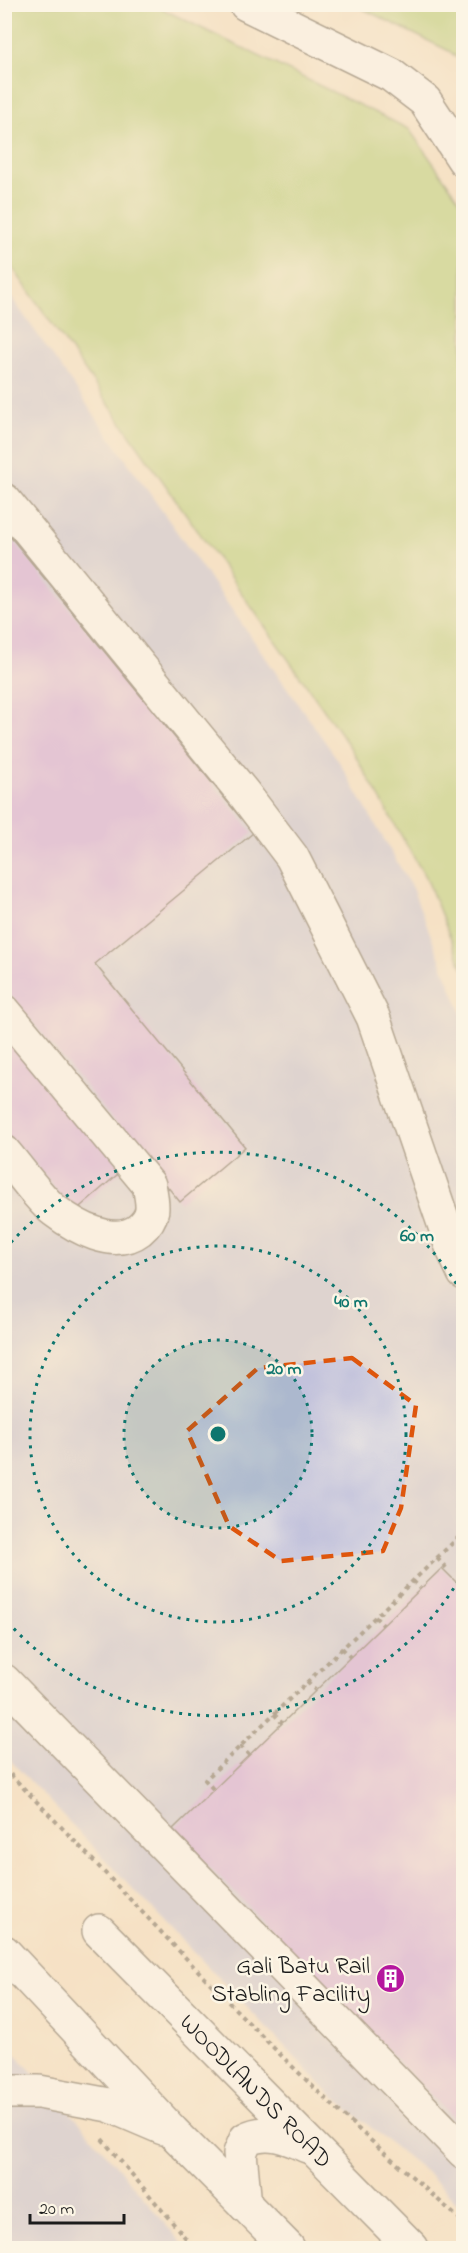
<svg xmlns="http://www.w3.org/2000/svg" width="468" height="2253" font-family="'Indie Flower',sans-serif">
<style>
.industrial{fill:#c2c2dc}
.green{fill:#b4d077;stroke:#68764a;stroke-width:1.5}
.building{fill:#cfa2e4}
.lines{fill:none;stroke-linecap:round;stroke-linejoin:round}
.minor-casing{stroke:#686157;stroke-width:36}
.major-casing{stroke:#686157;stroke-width:36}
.path{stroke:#686157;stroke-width:4;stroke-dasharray:4.5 4.5;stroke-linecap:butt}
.minor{stroke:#fff;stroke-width:33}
.major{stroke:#fff;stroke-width:33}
.marked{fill:none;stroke:#de560d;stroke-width:4.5;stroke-dasharray:12 8;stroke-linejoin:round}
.ring{fill:none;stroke:#0f766e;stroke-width:3;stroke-dasharray:3 6}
.labels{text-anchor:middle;stroke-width:5;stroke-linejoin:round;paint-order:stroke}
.poi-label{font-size:24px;fill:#1c1c1c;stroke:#fcf5e5;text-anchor:end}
.street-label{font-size:24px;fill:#1c1c1c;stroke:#fcf5e5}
.centre{fill:#0f766e;stroke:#fcf5e5;stroke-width:3}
.ring-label{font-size:18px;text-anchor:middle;font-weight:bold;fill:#0f766e;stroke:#fcf5e5;stroke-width:5;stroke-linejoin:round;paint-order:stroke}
</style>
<rect width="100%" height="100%" fill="#fcf5e5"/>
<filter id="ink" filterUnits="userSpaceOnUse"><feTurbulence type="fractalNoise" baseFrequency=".0167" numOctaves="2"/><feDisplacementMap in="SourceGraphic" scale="12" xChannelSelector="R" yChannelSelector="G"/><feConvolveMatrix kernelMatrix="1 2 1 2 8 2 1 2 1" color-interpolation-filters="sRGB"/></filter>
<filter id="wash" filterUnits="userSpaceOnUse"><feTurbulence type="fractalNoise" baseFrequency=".008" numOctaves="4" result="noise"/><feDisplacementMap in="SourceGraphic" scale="24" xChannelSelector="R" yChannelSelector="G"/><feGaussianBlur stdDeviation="1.35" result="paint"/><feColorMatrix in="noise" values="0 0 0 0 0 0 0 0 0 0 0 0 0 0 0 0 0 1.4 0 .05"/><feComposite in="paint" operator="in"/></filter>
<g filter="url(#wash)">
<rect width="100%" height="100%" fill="#f5e1c5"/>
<g class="industrial">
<path d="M4 287 338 760 412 888 463 1017V2209L431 2176 333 2097 5 1755Z"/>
<path d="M4 2042 83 2126 186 2248H5Z"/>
</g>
<g class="green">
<path d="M4 5H154L409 129 463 205V969L428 882 352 750 5 257Z"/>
<path d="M355 5H463V63L449 51Z"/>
</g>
<g id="blocks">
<g class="building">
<path d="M4 529 253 833 95 964 245 1147 180 1202 4 987Z"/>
<path d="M4 1025 124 1169 74 1212 26 1153 4 1137Z"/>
<path d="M442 1568 464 1590V2129L173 1829Z"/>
</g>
</g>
</g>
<g filter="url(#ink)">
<use href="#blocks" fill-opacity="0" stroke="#686157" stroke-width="1.5"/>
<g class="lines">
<defs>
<g id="minor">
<path d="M246 4 391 75 425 101 464 160"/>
<path d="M4 500 245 795 292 857 373 1017 452 1247 464 1273"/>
<path d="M4 1011 149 1185C153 1205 156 1216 139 1230 114 1249 76 1227 55 1211 40 1200 18 1168 4 1152"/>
<path d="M4 1681 464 2152"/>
</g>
<g id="major">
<path id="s1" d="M99 1931 412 2248"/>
<path d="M4 1952 173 2132 288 2248"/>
<path d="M4 2092H39L109 2105 163 2128"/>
<path d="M245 2205 240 2153 246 2139C267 2128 288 2137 307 2146"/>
</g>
</defs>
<use href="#minor" class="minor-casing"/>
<use href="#major" class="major-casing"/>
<g class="path">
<path d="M437 1558 449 1571"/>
<path d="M413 1581 420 1588"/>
<path d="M375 1617 383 1625"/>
<path d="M342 1648 350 1657"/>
<path d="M307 1682 315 1690"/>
<path d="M274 1714 282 1723"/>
<path d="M240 1746 249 1755"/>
<path d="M4 1768C113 1879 216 1994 328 2101 372 2143 419 2182 464 2223"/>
<path d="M213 1789 205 1780 464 1532"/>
<path d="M102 2139 194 2248"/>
</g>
<use href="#minor" class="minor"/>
<use href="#major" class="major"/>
</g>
</g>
<path d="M0 0H468V2253H0ZM352 1358 416 1405 401 1508 383 1551 281 1561 229 1526 187 1431 258 1368Z" fill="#f5e1c5" fill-opacity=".55" fill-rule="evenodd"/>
<path class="marked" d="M352 1358 416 1405 401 1508 383 1551 281 1561 229 1526 187 1431 258 1368Z"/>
<circle cx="218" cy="1434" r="94" fill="#0f766e" fill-opacity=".12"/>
<g class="ring">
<circle cx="218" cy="1434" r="94"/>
<circle cx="218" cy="1434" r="188"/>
<path d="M463 1573A282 282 0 0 1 5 1619M5 1249A282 282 0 0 1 463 1295"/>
</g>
<defs>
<symbol id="building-disc" viewBox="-11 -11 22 22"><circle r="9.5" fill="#b5179e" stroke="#fcf5e5"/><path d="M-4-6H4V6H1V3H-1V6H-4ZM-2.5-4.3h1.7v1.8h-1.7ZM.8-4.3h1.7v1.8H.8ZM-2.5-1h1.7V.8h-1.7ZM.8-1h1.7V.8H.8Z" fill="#fff"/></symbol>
</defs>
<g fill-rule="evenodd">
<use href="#building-disc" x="374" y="1962" width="33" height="33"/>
</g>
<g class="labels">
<g class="poi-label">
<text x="370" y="1973">Gali Batu Rail<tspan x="370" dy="28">Stabling Facility</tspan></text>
</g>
<g class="street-label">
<text dy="8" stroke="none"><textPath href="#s1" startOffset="224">WOODLANDS ROAD</textPath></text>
</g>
</g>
<circle cx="218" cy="1434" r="9" class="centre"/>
<g class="ring-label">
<text x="417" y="1241">60 m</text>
<text x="351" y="1307">40 m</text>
<text x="284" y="1374">20 m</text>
</g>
<rect width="468" height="2253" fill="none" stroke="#fcf5e5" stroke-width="24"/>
<path d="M30 2214v9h94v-9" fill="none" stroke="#1c1c1c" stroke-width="3"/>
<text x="39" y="2214" font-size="18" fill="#1c1c1c" stroke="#fcf5e5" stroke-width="4.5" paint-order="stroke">20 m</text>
</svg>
